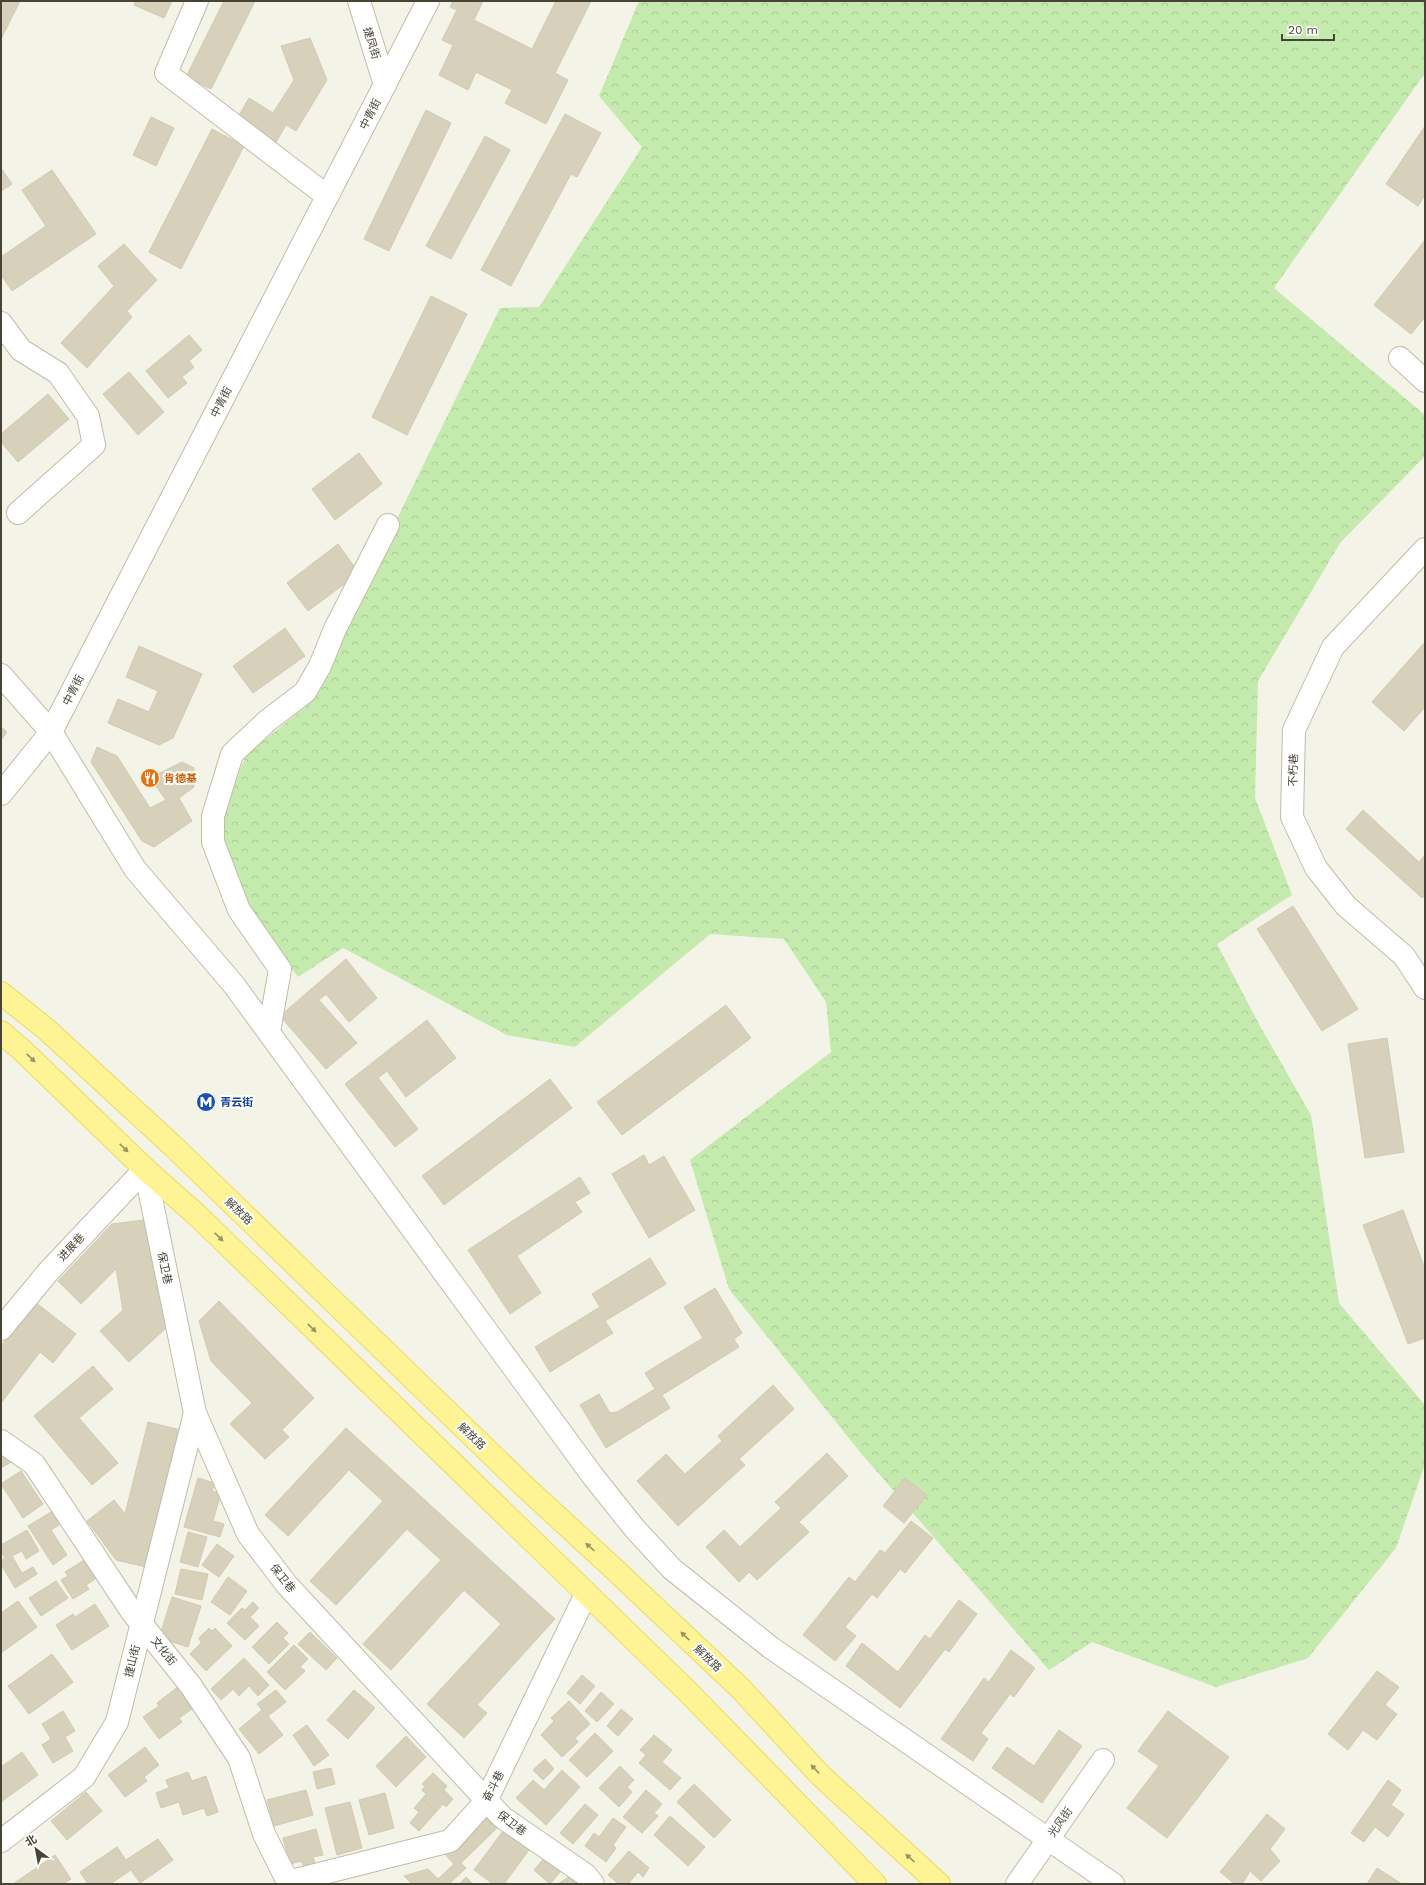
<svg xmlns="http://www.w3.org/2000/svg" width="1426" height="1885" font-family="'Work Sans','Noto Sans SC',sans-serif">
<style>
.forest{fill:url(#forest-crowns)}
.building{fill:#d7d1bb;stroke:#d2caae}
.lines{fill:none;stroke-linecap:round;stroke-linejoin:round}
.minor-casing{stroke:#c0bda9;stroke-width:24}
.major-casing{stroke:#eada5f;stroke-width:24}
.minor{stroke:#fff;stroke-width:22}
.major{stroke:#fff495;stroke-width:22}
.oneway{fill:#9a9360}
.labels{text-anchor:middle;stroke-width:4;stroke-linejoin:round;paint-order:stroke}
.street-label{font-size:11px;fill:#484435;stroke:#fff}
.food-label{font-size:11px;font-weight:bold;fill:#c56008;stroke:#fff;text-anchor:start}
.transit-label{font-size:11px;font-weight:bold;fill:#164399;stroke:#fff;text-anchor:start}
</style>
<defs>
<pattern id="forest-crowns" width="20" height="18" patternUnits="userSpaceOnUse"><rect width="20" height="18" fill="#c4ebad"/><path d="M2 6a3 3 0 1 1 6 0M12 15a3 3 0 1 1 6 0" fill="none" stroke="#aacb95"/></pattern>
</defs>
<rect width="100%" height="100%" fill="#f4f3e7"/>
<path class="forest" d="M639 1H1425V73L1274 288 1425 415V456L1340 543 1258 681 1255 798 1292 895 1217 944 1260 1026 1311 1115 1339 1303 1425 1405V1464L1396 1548 1308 1658 1216 1687 1092 1642 1049 1670 860 1452 729 1289 690 1160 831 1052 826 1002 784 939 710 934 575 1047 507 1035 343 948 298 977 254 918 216 829 246 755 305 707 500 308 539 307 642 147 599 96Z"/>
<g class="building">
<path d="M1 1H20L1 39Z"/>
<path d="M136 1H172L164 18 134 5Z"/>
<path d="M224 1H255L211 89 186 77Z"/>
<path d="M453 1H483L474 20 532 49 556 1H591L555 73 568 80 546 124 505 103 512 90 476 72 468 90 439 75 453 45 442 40 457 10 450 7Z"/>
<path d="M310 38 327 80 296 131 286 125 276 142 238 117 249 98 273 113 294 80 281 46Z"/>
<path d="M426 110 451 123 389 251 364 239Z"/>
<path d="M565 114 601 133 577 177 571 174 511 286 481 270Z"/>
<path d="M151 117 174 128 156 166 133 155Z"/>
<path d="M1425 126V195L1418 206 1386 184Z"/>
<path d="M212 129 244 146 181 269 149 252Z"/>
<path d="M485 136 510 150 451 259 426 246Z"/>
<path d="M1 168 12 184 1 191Z"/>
<path d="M52 170 96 234 12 291 1 275V257L46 226 22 190Z"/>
<path d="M1425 240V317L1411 334 1374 305Z"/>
<path d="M124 244 157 280 127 311 132 317 87 368 61 343 114 286 98 266Z"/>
<path d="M431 296 467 314 407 435 372 417Z"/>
<path d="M189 335 202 350 189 361 194 367 182 377 187 383 168 398 146 371Z"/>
<path d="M129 372 164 412 138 435 103 394Z"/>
<path d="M48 394 69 419 18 462 1 442V434Z"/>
<path d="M359 453 382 484 335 520 312 489Z"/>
<path d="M338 544 359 573 308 611 287 583Z"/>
<path d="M285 628 305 656 253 693 233 666Z"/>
<path d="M1425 642V707L1404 731 1372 702Z"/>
<path d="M139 646 202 674 173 738 159 745 108 723 118 699 149 712 158 691 126 677Z"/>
<path d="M1 727 7 732 1 740Z"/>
<path d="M97 747 117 756 150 808 166 800 150 778 182 762 194 768V787L179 798 192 821 154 847 142 841 91 762Z"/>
<path d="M1363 810 1419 862 1425 855V895L1422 898 1346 829Z"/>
<path d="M1293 906 1358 1009 1322 1031 1257 929Z"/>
<path d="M346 959 377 998 349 1022 326 994 319 1000 357 1043 326 1069 280 1016Z"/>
<path d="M726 1005 751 1038 622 1135 597 1102Z"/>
<path d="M427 1020 456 1058 406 1097 387 1071 378 1078 418 1129 395 1147 345 1084Z"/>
<path d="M1387 1038 1404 1152 1365 1158 1348 1044Z"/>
<path d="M550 1079 572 1108 444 1205 422 1176Z"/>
<path d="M644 1155 649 1165 664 1156 695 1210 649 1238 612 1174Z"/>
<path d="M580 1177 590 1193 575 1202 582 1212 517 1256 541 1293 510 1314 468 1250Z"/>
<path d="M1403 1210 1425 1269V1338L1408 1344 1363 1225Z"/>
<path d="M144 1220 166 1328 129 1362 100 1331 123 1310 116 1269 81 1304 58 1281 112 1224Z"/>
<path d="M650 1258 666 1284 605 1321 613 1333 550 1372 535 1347 600 1307 592 1294Z"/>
<path d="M715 1288 742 1333 734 1339 739 1347 662 1395 670 1408 606 1448 580 1405 599 1394 610 1413 617 1412 655 1389 645 1373 703 1338 684 1307Z"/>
<path d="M219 1301 314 1398 282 1430 289 1437 265 1459 230 1424 252 1403 211 1361 199 1321Z"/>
<path d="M35 1302 76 1334 53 1363 40 1352 1 1403V1346Z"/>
<path d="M93 1366 113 1389 79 1418 118 1463 92 1485 34 1416Z"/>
<path d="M773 1385 794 1409 739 1459 745 1465 678 1526 637 1481 666 1454 685 1474 722 1441 718 1436Z"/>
<path d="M148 1422 181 1430 146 1567 116 1560 87 1521 114 1500 125 1514Z"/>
<path d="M346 1428 555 1619 477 1705 487 1713 464 1738 427 1704 501 1624 464 1590 391 1670 363 1644 441 1560 407 1529 336 1605 310 1581 383 1501 349 1470 288 1536 265 1515Z"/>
<path d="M827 1453 848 1476 799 1522 809 1532 757 1580 749 1572 739 1582 706 1547 724 1530 740 1547 781 1508 775 1502Z"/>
<path d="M1 1454 11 1462 1 1468Z"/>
<path d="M21 1471 43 1504 23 1518 1 1484Z"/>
<path d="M198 1478 215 1483 212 1491 221 1493 213 1521 224 1524 220 1537 184 1527Z"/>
<path d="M905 1478 927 1495 904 1523 883 1506Z"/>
<path d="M56 1509 64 1522 51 1530 67 1555 53 1565 28 1526Z"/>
<path d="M911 1521 933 1538 905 1573 900 1569 877 1598 872 1594 845 1627 856 1636 835 1661 803 1635 849 1577 855 1582 880 1550 885 1553Z"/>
<path d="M27 1530 39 1551 26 1559 22 1551 12 1556 22 1573 33 1567 37 1574 15 1588 1 1564V1561L5 1558 1 1551V1545Z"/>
<path d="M188 1532 207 1537 198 1567 180 1562Z"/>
<path d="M217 1544 234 1556 219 1577 202 1565Z"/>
<path d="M86 1559 98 1577 86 1585 89 1589 73 1599 61 1580 68 1576 65 1572Z"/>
<path d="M181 1569 208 1574 202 1600 175 1594Z"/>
<path d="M228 1577 247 1591 230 1615 211 1602Z"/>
<path d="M56 1581 68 1598 41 1616 29 1598Z"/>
<path d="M172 1597 201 1606 188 1647 159 1638Z"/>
<path d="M959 1600 977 1614 949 1652 945 1649 900 1708 846 1666 862 1643 898 1672 925 1635 930 1639Z"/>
<path d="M18 1601 37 1627 1 1653V1613Z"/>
<path d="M253 1602 259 1608 250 1617 259 1626 245 1640 227 1623 242 1608 245 1610Z"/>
<path d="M95 1604 109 1626 72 1650 56 1625 73 1614 75 1617Z"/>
<path d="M277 1622 288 1633 283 1638 289 1644 269 1664 252 1647Z"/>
<path d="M209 1628 212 1631 215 1628 232 1646 206 1671 190 1654 201 1643 199 1638Z"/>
<path d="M310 1632 337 1658 326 1670 298 1644Z"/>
<path d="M294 1645 308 1659 300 1667 305 1671 285 1690 267 1672Z"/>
<path d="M1011 1650 1035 1668 1014 1697 1010 1694 981 1733 988 1739 973 1761 941 1739 984 1678 989 1682Z"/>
<path d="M52 1654 73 1682 29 1714 8 1686Z"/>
<path d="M244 1658 269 1685 258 1696 249 1686 239 1696 233 1689 221 1700 211 1689Z"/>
<path d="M1377 1671 1399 1687 1385 1705 1397 1714 1377 1740 1363 1730 1348 1750 1328 1734Z"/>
<path d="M582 1675 595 1686 580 1704 567 1693Z"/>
<path d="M179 1686 195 1707 179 1718 182 1722 159 1739 143 1717 159 1706 157 1703Z"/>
<path d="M276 1690 286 1702 268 1716 283 1735 259 1754 239 1729 262 1710 257 1704Z"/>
<path d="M354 1690 375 1708 348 1739 327 1720Z"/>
<path d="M601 1692 614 1704 597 1722 585 1711Z"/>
<path d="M569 1701 590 1724 575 1738 578 1742 562 1757 541 1735 554 1721 551 1718Z"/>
<path d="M621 1709 633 1719 618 1736 607 1726Z"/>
<path d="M63 1711 75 1731 65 1737 73 1751 53 1763 42 1745 51 1739 42 1724Z"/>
<path d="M1168 1711 1229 1757 1167 1838 1127 1808 1159 1766 1138 1751Z"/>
<path d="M307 1725 329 1755 314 1766 293 1735Z"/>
<path d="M1059 1730 1082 1746 1042 1803 992 1768 1007 1747 1034 1766Z"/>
<path d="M595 1733 613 1751 587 1777 569 1760Z"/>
<path d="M654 1735 672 1750 662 1762 681 1778 670 1790 639 1763 646 1755 640 1750Z"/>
<path d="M406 1736 426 1757 396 1787 376 1766Z"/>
<path d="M145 1747 159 1765 144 1777 147 1781 125 1797 108 1775Z"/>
<path d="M22 1752 38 1775 1 1802V1767Z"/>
<path d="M545 1759 554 1769 543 1780 533 1770Z"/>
<path d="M620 1766 634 1780 627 1787 632 1792 619 1807 599 1788Z"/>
<path d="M331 1768 335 1784 317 1789 313 1772Z"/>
<path d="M562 1770 580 1787 546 1825 516 1798 533 1780 544 1790Z"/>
<path d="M188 1772 192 1781 206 1776 218 1812 207 1816 204 1808 183 1815 179 1802 161 1808 156 1793 169 1788 166 1780Z"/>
<path d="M433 1773 447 1786 444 1790 453 1799 446 1807 443 1804 436 1812 422 1799 426 1794 422 1790 425 1786 422 1784Z"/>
<path d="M1388 1780 1401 1790 1391 1805 1404 1814 1388 1837 1375 1827 1364 1842 1351 1833Z"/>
<path d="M694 1784 731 1820 714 1838 677 1802Z"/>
<path d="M306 1790 313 1815 274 1826 267 1800Z"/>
<path d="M646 1790 662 1804 654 1813 658 1816 642 1833 623 1817Z"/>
<path d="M86 1792 102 1811 67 1840 51 1821Z"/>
<path d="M385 1793 394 1828 369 1835 359 1800Z"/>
<path d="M422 1799 436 1812 419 1831 410 1823 419 1812 414 1808Z"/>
<path d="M350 1802 362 1848 337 1855 325 1808Z"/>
<path d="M585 1804 598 1815 573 1844 560 1833Z"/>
<path d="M1267 1814 1285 1829 1270 1849 1280 1861 1261 1881 1250 1871 1242 1884H1235L1220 1872Z"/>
<path d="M484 1816 497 1828 461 1863 466 1868 449 1884H412L404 1876 428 1869 438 1879 454 1864 445 1854Z"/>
<path d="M670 1816 705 1847 688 1866 654 1835Z"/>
<path d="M613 1818 626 1827 613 1845 616 1848 606 1862 585 1846 594 1833 599 1837Z"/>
<path d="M316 1829 323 1855 313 1857 315 1863 304 1866 301 1861 290 1864 283 1838Z"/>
<path d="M503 1831 529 1850 504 1884H493L474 1870Z"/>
<path d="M158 1839 173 1860 140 1883 131 1870 110 1884H88L80 1872 117 1847 126 1860Z"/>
<path d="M629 1851 649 1868 643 1877 638 1872 628 1884H619L608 1875Z"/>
<path d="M55 1855 71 1879 63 1884H13Z"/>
<path d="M545 1857 561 1871 550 1884 534 1870Z"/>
<path d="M1377 1868 1402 1884H1367Z"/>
<path d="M576 1872 584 1884H558Z"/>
<path d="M466 1877 473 1884H459Z"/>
</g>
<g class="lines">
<defs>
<g id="minor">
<path d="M197 1 166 73 327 196"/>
<path d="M359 1 385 85"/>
<path d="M1 323 21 350 58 373 88 416 94 445 18 513"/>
<path d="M1400 358 1425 381"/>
<path d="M1425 549 1333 647 1294 730 1292 817 1316 868 1346 906 1404 956 1425 988"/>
<path d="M1 675 51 732 135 869 234 985 592 1475 635 1529 672 1569 770 1647 1113 1884"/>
<path d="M1 794 51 732 428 1"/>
<path d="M269 1032 280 969 239 910 213 842V816L232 754 267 721 305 692 320 666 335 629 388 525"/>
<path d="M145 1169 195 1413 248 1534 287 1585 502 1817 586 1875 593 1884"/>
<path d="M1 1329 48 1272 145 1169"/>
<path d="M1 1441 34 1464 132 1612 191 1686 239 1758 264 1834 288 1882 292 1884"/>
<path d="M1 1841 84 1777 117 1722 195 1413"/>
<path d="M288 1882 450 1841 486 1801 586 1594"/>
<path d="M1017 1884 1103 1760"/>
</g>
<g id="major">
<path d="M1 993 46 1029 174 1147 523 1485 613 1568 741 1689 821 1776 939 1884"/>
<path d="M1 1032 24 1052 145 1169 199 1217 687 1691 875 1884"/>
</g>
</defs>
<use href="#minor" class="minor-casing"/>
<use href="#major" class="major-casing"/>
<use href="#minor" class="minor"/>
<use href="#major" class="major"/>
</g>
<defs><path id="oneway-solid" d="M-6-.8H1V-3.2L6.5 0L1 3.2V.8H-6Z"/></defs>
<g class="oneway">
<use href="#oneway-solid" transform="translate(31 1058) rotate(44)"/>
<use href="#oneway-solid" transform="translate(124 1148) rotate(44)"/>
<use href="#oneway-solid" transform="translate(219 1237) rotate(44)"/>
<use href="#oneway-solid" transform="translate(312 1328) rotate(44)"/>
<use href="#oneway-solid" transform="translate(590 1547) rotate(-138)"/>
<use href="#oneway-solid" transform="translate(685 1636) rotate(-136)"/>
<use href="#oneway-solid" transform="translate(815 1769) rotate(-133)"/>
<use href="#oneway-solid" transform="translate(910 1858) rotate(-138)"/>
</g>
<defs>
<symbol id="restaurant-disc" viewBox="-11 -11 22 22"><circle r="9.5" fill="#e8710a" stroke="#fff"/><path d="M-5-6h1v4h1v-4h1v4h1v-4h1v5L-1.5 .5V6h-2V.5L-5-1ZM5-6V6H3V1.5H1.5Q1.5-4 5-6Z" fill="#fff"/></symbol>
<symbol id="metro-disc" viewBox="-11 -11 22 22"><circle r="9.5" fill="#1a4fb4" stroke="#fff"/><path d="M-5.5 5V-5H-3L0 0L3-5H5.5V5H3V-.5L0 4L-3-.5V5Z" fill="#fff"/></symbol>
</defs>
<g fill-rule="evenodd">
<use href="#restaurant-disc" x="139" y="767" width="22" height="22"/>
<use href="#metro-disc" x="195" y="1091" width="22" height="22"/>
</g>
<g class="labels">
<g class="street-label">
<text transform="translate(372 43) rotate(73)" y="4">捷凤街</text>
<text transform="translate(370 114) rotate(-63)" y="4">中青街</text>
<text transform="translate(221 402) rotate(-63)" y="4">中青街</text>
<text transform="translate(73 690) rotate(-63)" y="4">中青街</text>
<text transform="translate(1293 770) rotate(-88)" y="4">不朽巷</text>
<text transform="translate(239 1211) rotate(44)" y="4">解放路</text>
<text transform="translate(71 1247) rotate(-47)" y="4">进展巷</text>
<text transform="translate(165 1268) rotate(78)" y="4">保卫巷</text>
<text transform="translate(472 1436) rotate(44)" y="4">解放路</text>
<text transform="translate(283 1578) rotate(51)" y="4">保卫巷</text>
<text transform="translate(164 1651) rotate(51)" y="4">文化街</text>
<text transform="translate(708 1658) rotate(44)" y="4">解放路</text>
<text transform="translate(132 1661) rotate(-76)" y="4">捷山街</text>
<text transform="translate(493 1786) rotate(-62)" y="4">奋斗巷</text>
<text transform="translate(1060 1822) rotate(-55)" y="4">光风街</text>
<text transform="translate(512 1823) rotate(37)" y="4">保卫巷</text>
</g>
<g class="food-label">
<text x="164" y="782">肯德基</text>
</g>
<g class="transit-label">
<text x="220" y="1106">青云街</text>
</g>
</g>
<rect width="1426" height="1885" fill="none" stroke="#484435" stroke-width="4"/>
<g transform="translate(36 1849) rotate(328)" stroke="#ffffff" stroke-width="3" paint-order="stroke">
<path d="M0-3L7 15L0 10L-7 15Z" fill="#484435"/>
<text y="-6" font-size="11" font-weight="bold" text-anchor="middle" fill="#484435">北</text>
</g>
<path d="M1282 34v6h52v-6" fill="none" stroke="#484435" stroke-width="2"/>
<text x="1288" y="34" font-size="12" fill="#484435" stroke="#ffffff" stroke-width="3" paint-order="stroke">20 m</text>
</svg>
